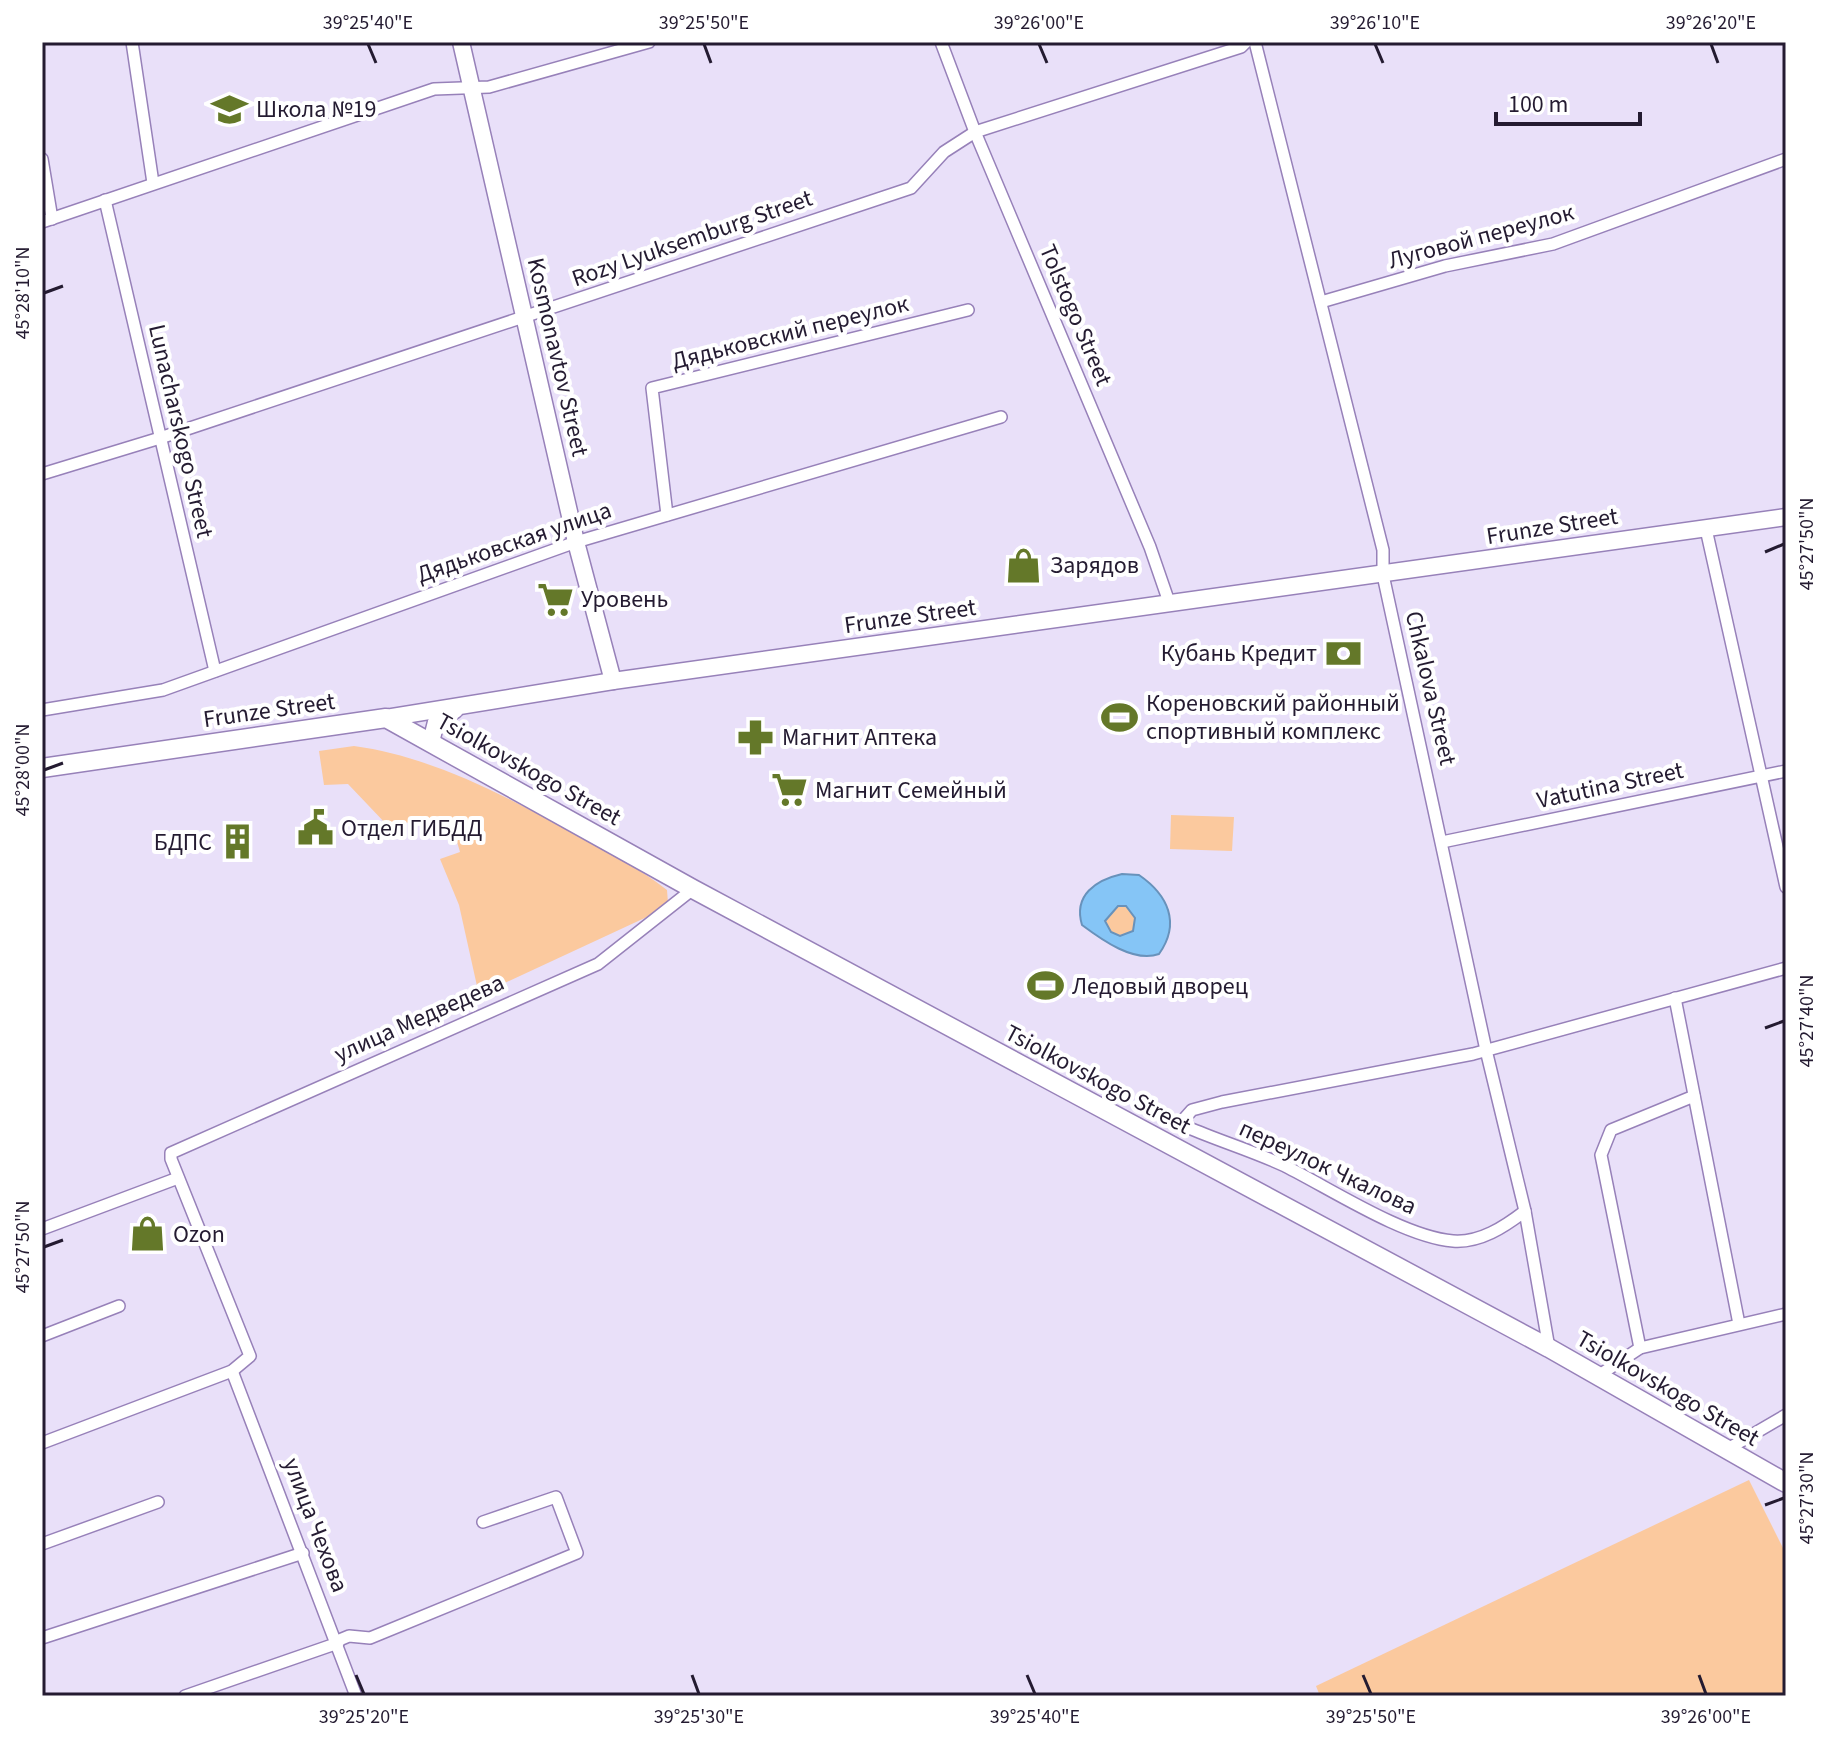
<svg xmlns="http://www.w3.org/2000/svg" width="1828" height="1738" font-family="'Source Sans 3',sans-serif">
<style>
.green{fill:#fbc99e}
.water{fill:#85c5f6;stroke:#6892bb;stroke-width:2;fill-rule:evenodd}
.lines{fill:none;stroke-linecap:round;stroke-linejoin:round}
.street-casing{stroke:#9781b9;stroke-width:14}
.secondary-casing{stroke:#9781b9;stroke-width:19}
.primary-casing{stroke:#9781b9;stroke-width:21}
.street{stroke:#fff;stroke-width:11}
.secondary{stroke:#fff;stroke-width:16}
.primary{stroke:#fff;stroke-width:18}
.ticks{fill:none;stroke:#241b31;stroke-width:3}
.labels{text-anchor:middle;stroke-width:8;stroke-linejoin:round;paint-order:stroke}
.poi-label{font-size:24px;fill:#241b31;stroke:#fff;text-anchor:start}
.street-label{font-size:24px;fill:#241b31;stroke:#fff}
.neatline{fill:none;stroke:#241b31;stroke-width:3}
.ticks-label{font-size:20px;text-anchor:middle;fill:#241b31}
</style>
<rect width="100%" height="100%" fill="#e9e0f9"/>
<g class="green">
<path d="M354 746C434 757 507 797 577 835 608 852 639 868 667 890L668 903 649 916 479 995 459 905 440 859 460 852 450 818 387 825 348 784 324 785 319 751Z"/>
<path d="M1171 815 1234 817 1232 851 1170 849Z"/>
<circle cx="1121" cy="921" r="15"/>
<path d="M1749 1480 1786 1554V1696H1320L1316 1686Z"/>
</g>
<path class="water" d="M1122 874 1139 875C1168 895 1181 923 1159 954 1134 963 1102 940 1082 925 1073 895 1096 880 1122 874ZM1118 906H1126L1135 918 1133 931 1120 936 1111 932 1105 921Z"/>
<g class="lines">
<defs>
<g id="street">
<path d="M132 42 153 183"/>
<path d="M941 42 975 132 1150 547 1170 605"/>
<path d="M1255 42 1383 550V575L1486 1050 1525 1211 1549 1348"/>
<path d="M42 159 52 219"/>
<path d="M105 200 215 671"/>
<path d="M42 222 434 89 489 87 649 42"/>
<path d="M1321 302 1445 266 1553 244 1786 159"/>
<path d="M42 474 160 438 911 188 944 152 975 132 1241 47 1246 42"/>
<path d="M667 515 652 388 968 310"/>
<path d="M1706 529 1786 887"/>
<path d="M42 710 163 690 576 542 1001 417"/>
<path d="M1442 842 1786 771"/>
<path d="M1675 998 1739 1324"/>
<path d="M1525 1211C1504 1227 1480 1243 1453 1241 1404 1237 1331 1189 1285 1166 1253 1151 1219 1141 1187 1127L1184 1119 1192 1110 1222 1102 1473 1054 1786 968"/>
<path d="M42 1229 178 1178"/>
<path d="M42 1336 119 1306"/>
<path d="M1640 1348 1601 1155 1611 1130 1694 1096"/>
<path d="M232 1371 356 1696"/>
<path d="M1598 1376 1640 1348 1786 1314"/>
<path d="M42 1443 232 1371 250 1356 171 1159V1153L598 964 693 889"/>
<path d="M1726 1450 1786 1415"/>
<path d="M42 1544 158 1502"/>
<path d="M42 1638 303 1553"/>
<path d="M337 1641 349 1636 370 1638 577 1553 556 1497 483 1522"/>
<path d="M185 1696 338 1643"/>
</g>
<g id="secondary">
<path d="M461 42 576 542 613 681"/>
<path d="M386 718 613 681 1786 517"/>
<path d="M431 742 436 722 455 710"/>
</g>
<path id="primary" d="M42 768 386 718 693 889 1549 1348 1786 1483"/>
</defs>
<use href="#street" class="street-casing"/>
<use href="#secondary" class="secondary-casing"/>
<use href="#primary" class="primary-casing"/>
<use href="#street" class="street"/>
<use href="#secondary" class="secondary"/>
<use href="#primary" class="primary"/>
</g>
<path class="ticks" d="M368 44 376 63M704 44 711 63M1039 44 1047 63M1375 44 1383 63M1711 44 1718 63M44 293 63 286M1765 552 1784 544M44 770 63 763M1765 1028 1784 1021M44 1247 63 1240M1765 1505 1784 1498M356 1675 364 1694M692 1675 699 1694M1027 1675 1035 1694M1363 1675 1371 1694M1699 1675 1706 1694"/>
<defs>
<symbol id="school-bare" viewBox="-9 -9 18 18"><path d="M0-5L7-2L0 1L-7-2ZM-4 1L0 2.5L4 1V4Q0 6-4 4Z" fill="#647829" stroke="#fff" stroke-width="2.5" paint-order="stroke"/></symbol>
<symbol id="shop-bare" viewBox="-9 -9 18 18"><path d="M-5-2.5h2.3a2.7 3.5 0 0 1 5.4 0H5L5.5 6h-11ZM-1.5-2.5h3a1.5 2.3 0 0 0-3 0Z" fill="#647829" stroke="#fff" stroke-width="2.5" paint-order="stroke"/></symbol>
<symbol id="supermarket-bare" viewBox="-9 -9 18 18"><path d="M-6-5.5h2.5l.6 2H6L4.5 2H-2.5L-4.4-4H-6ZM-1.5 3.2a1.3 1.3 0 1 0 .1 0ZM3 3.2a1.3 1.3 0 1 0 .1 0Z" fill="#647829" stroke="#fff" stroke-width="2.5" paint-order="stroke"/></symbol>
<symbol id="bank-bare" viewBox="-9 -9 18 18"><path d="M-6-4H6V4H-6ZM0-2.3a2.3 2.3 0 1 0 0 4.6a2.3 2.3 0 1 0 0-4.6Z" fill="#647829" stroke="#fff" stroke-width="2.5" paint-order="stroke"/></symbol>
<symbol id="stadium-bare" viewBox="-9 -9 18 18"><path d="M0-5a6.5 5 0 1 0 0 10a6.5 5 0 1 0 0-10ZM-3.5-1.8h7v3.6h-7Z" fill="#647829" stroke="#fff" stroke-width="2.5" paint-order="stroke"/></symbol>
<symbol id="pharmacy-bare" viewBox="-9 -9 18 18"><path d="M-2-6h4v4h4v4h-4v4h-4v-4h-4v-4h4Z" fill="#647829" stroke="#fff" stroke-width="2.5" paint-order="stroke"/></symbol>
<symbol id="civic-bare" viewBox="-9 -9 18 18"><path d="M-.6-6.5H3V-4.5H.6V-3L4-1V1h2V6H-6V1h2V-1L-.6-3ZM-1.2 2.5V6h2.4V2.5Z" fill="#647829" stroke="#fff" stroke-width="2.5" paint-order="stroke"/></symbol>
<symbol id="building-bare" viewBox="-9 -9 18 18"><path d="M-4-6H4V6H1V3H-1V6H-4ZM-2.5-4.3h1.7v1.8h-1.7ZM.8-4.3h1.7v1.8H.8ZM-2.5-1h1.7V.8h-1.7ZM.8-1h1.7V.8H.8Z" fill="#647829" stroke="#fff" stroke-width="2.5" paint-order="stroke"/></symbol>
</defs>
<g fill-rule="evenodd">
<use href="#school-bare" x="204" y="84" width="51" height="51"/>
<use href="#shop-bare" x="998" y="540" width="51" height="51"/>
<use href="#supermarket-bare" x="530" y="574" width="51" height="51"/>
<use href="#bank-bare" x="1318" y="628" width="51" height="51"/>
<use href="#stadium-bare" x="1094" y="692" width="51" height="51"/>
<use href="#pharmacy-bare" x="730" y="712" width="51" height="51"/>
<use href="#supermarket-bare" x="764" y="764" width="51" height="51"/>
<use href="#civic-bare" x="290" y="802" width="51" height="51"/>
<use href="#building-bare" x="212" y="816" width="51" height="51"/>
<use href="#stadium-bare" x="1020" y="960" width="51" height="51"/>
<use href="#shop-bare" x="122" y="1208" width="51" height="51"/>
</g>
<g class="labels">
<g class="poi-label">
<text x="256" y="117">Школа №19</text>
<text x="1050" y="573">Зарядов</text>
<text x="581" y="607">Уровень</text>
<text x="1317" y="661" text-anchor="end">Кубань Кредит</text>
<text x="1146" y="711">Кореновский районный<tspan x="1146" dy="28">спортивный комплекс</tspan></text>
<text x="782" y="745">Магнит Аптека</text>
<text x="815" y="798">Магнит Семейный</text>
<text x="341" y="836">Отдел ГИБДД</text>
<text x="212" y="850" text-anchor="end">БДПС</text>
<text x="1072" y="994">Ледовый дворец</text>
<text x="173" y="1242">Ozon</text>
</g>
<g class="street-label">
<text transform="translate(1481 236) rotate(-15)" y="8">Луговой переулок</text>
<text transform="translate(692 238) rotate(-19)" y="8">Rozy Lyuksemburg Street</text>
<text transform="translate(1076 315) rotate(67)" y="8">Tolstogo Street</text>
<text transform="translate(790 332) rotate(-14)" y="8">Дядьковский переулок</text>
<text transform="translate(558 357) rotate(77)" y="8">Kosmonavtov Street</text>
<text transform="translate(181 431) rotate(77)" y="8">Lunacharskogo Street</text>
<text transform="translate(1552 526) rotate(-9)" y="8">Frunze Street</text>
<text transform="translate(514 542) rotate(-19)" y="8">Дядьковская улица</text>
<text transform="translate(910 616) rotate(-8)" y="8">Frunze Street</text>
<text transform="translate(1431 688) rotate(77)" y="8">Chkalova Street</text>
<text transform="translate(269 710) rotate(-8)" y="8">Frunze Street</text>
<text transform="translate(529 769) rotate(29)" y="8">Tsiolkovskogo Street</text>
<text transform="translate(1610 785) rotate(-12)" y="8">Vatutina Street</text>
<text transform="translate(419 1018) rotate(-24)" y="8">улица Медведева</text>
<text transform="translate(1098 1079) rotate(28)" y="8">Tsiolkovskogo Street</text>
<text transform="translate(1328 1167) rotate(25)" y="8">переулок Чкалова</text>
<text transform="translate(1668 1388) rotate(30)" y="8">Tsiolkovskogo Street</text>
<text transform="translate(316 1525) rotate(69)" y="8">улица Чехова</text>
</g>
</g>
<rect width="1828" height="1738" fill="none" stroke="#ffffff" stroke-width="88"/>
<path d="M1496 112v12h144v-12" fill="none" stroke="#241b31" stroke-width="4"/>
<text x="1508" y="112" font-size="24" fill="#241b31" stroke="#ffffff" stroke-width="6" paint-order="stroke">100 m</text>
<rect x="44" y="44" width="1740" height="1650" class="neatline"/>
<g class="ticks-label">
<text x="368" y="29">39°25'40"E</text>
<text x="704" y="29">39°25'50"E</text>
<text x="1039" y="29">39°26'00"E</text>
<text x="1375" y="29">39°26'10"E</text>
<text x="1711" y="29">39°26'20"E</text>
<text transform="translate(22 293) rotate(-90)" y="7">45°28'10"N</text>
<text transform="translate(1806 544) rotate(-90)" y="7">45°27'50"N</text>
<text transform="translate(22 770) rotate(-90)" y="7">45°28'00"N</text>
<text transform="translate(1806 1021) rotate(-90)" y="7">45°27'40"N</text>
<text transform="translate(22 1247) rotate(-90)" y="7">45°27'50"N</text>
<text transform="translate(1806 1498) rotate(-90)" y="7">45°27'30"N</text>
<text x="364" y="1723">39°25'20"E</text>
<text x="699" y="1723">39°25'30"E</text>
<text x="1035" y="1723">39°25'40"E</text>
<text x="1371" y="1723">39°25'50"E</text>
<text x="1706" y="1723">39°26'00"E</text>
</g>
</svg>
